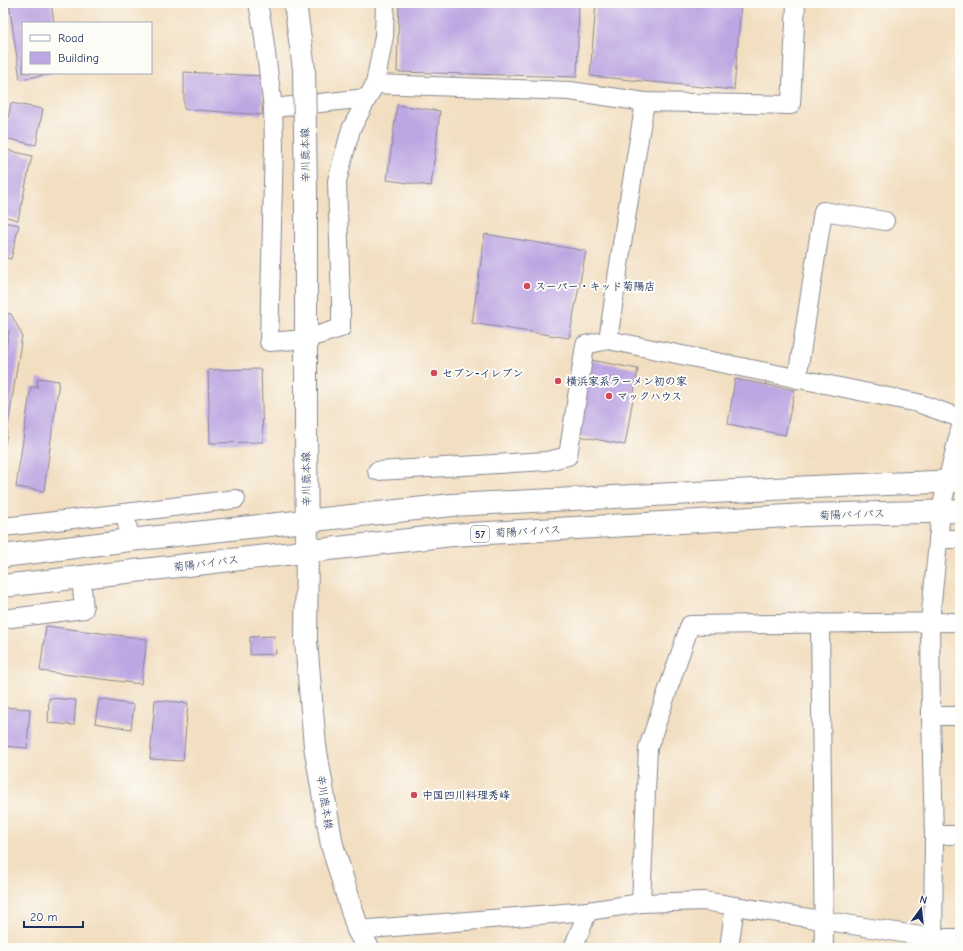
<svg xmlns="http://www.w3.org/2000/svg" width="963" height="951" font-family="'Comic Neue','Klee One',sans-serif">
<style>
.building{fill:#bda6e2}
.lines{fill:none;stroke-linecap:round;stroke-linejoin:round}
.minor-casing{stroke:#86868f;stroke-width:20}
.secondary-casing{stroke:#86868f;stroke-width:24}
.trunk-casing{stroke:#86868f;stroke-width:24}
.minor{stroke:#fff;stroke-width:18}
.secondary{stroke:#fff;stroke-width:22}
.trunk{stroke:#fff;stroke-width:22}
.secondary-bridge-casing{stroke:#86868f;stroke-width:24;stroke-linecap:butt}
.secondary-bridge{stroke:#fff;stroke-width:22}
.poi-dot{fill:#d1495b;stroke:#fdfcf7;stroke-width:1.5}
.labels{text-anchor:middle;stroke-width:4;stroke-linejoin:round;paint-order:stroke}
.shield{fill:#fdfcf7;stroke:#5f6c8c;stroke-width:1}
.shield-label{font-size:10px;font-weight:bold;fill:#1b2f5e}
.street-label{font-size:11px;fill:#1b2f5e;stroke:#fdfcf7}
.poi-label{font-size:11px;font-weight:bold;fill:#1b2f5e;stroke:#fdfcf7;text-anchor:start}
</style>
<rect width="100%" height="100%" fill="#fdfcf7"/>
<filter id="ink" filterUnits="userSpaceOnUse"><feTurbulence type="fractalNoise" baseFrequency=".025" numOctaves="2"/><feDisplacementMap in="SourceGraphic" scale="8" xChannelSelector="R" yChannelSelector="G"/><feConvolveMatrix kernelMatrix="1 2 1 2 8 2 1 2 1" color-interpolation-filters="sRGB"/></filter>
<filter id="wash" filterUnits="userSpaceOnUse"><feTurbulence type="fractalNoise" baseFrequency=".012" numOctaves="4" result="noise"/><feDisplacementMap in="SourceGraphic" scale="16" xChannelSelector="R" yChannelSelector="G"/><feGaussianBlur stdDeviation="0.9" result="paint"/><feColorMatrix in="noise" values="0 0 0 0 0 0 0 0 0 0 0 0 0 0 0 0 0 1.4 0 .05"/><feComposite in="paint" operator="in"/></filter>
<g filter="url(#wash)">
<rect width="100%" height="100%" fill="#f2dec0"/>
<g id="blocks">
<g class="building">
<path d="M9 3H51L54 23H23V73H53V74L20 79Z"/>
<path d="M399 3H579L577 77 397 72Z"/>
<path d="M596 3H741L734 90 590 76Z"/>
<path d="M184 72 263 76 262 115 184 109Z"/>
<path d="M11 103 43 109 36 145 4 138Z"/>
<path d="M397 105 440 111 431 186 387 180Z"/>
<path d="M3 149 32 156 18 220 3 216Z"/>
<path d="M3 222 19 225 11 259 3 257Z"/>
<path d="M485 234 586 251 569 338 472 323Z"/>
<path d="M3 313 11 314 22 335 4 451H3V363L9 331 3 330Z"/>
<path d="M591 360 638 369 625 445 579 436Z"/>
<path d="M261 369 263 442 210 443 208 370Z"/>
<path d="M38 378 59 381 44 491 16 487 31 386 37 388Z"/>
<path d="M735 379 795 390 785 435 728 424Z"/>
<path d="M46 626 147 639 141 684 40 671Z"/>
<path d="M275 636 276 654 250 655V637Z"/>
<path d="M49 698 76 700 74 725 48 723Z"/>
<path d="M99 699 134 705 131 729 95 723Z"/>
<path d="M155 700 188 703 183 761 150 759Z"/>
<path d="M3 707 30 709 27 748 3 746Z"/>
</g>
</g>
</g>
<g filter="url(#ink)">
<use href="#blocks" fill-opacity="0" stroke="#86868f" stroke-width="1"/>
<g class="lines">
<defs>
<g id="minor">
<path d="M258 3 263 30 273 108 274 144 269 342 306 339 341 328V301L337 181 351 129 375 84 384 36 385 3"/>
<path d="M375 84 570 91 645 102 791 105 796 3"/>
<path d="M273 108 367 98"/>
<path d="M608 340 625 224 645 102"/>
<path d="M797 379 823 211 885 221"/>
<path d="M377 471 547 461 568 456 585 345 608 340 918 403 960 418"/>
<path d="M125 513 236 499"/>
<path d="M3 527 125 513 130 540"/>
<path d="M938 539H960"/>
<path d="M3 619 84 609 81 577"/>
<path d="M820 623 824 948"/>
<path d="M931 716H960"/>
<path d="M934 835H960"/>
<path d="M641 903 648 748 690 625 960 622"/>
<path d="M358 930 588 911 641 903 704 901 933 938H960"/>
<path d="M573 948 588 911"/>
<path d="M729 948 735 906"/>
<path d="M933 948 934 835 931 716 930 622 941 511 947 482 960 430"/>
</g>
<path id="secondary" d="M306 192V436L307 551 306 641 315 746 332 845 358 930 368 948"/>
<g id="trunk">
<path d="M3 556 130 540 452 505 813 487 960 481"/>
<path d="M3 586 452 535 805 515 960 511"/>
</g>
</defs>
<use href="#minor" class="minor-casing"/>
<use href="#secondary" class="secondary-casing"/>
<use href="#trunk" class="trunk-casing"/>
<use href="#minor" class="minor"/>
<use href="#secondary" class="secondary"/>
<use href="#trunk" class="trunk"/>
<defs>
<path id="secondary-bridge" d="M295 3 304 69 306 192"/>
</defs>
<use href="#secondary-bridge" class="secondary-bridge-casing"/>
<use href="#secondary-bridge" class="secondary-bridge"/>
</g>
</g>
<g class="poi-dot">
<circle cx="527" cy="286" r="4"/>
<circle cx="434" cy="373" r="4"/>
<circle cx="558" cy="381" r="4"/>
<circle cx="609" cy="396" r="4"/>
<circle cx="414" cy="795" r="4"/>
</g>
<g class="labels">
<rect class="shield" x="471" y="526" width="18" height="16" rx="3"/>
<g class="shield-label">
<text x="480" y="538">57</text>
</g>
<g class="street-label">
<text transform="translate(305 155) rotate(-91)" y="4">辛川鹿本線</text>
<text transform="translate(306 479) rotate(-91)" y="4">辛川鹿本線</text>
<text transform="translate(852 514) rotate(-2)" y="4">菊陽バイパス</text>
<text transform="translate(528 531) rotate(-3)" y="4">菊陽バイパス</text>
<text transform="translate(206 563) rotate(-7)" y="4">菊陽バイパス</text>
<text transform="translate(325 802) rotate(81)" y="4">辛川鹿本線</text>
</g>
<g class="poi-label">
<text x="535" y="290">スーパー・キッド菊陽店</text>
<text x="442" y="377">セブン-イレブン</text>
<text x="566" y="385">横浜家系ラーメン初の家</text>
<text x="617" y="400">マックハウス</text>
<text x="422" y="799">中国四川料理秀峰</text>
</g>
</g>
<rect width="963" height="951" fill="none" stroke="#fdfcf7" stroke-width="16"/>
<rect x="22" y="22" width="130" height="52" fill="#fdfcf7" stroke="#a3aaba"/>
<rect x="30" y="35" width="20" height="6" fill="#ffffff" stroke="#a3aaba"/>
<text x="58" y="42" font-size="12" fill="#1b2f5e">Road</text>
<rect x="30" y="52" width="20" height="12" fill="#bda6e2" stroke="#a3aaba"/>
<text x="58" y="62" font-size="12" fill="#1b2f5e">Building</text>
<g transform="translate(921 909) rotate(15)" stroke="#fdfcf7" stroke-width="3" paint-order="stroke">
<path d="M0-3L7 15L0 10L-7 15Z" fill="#1b2f5e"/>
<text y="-6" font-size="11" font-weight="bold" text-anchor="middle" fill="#1b2f5e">N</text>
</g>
<path d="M24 921v6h59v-6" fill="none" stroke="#1b2f5e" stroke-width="2"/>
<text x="30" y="921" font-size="12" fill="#1b2f5e" stroke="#fdfcf7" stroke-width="3" paint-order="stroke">20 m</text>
</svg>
